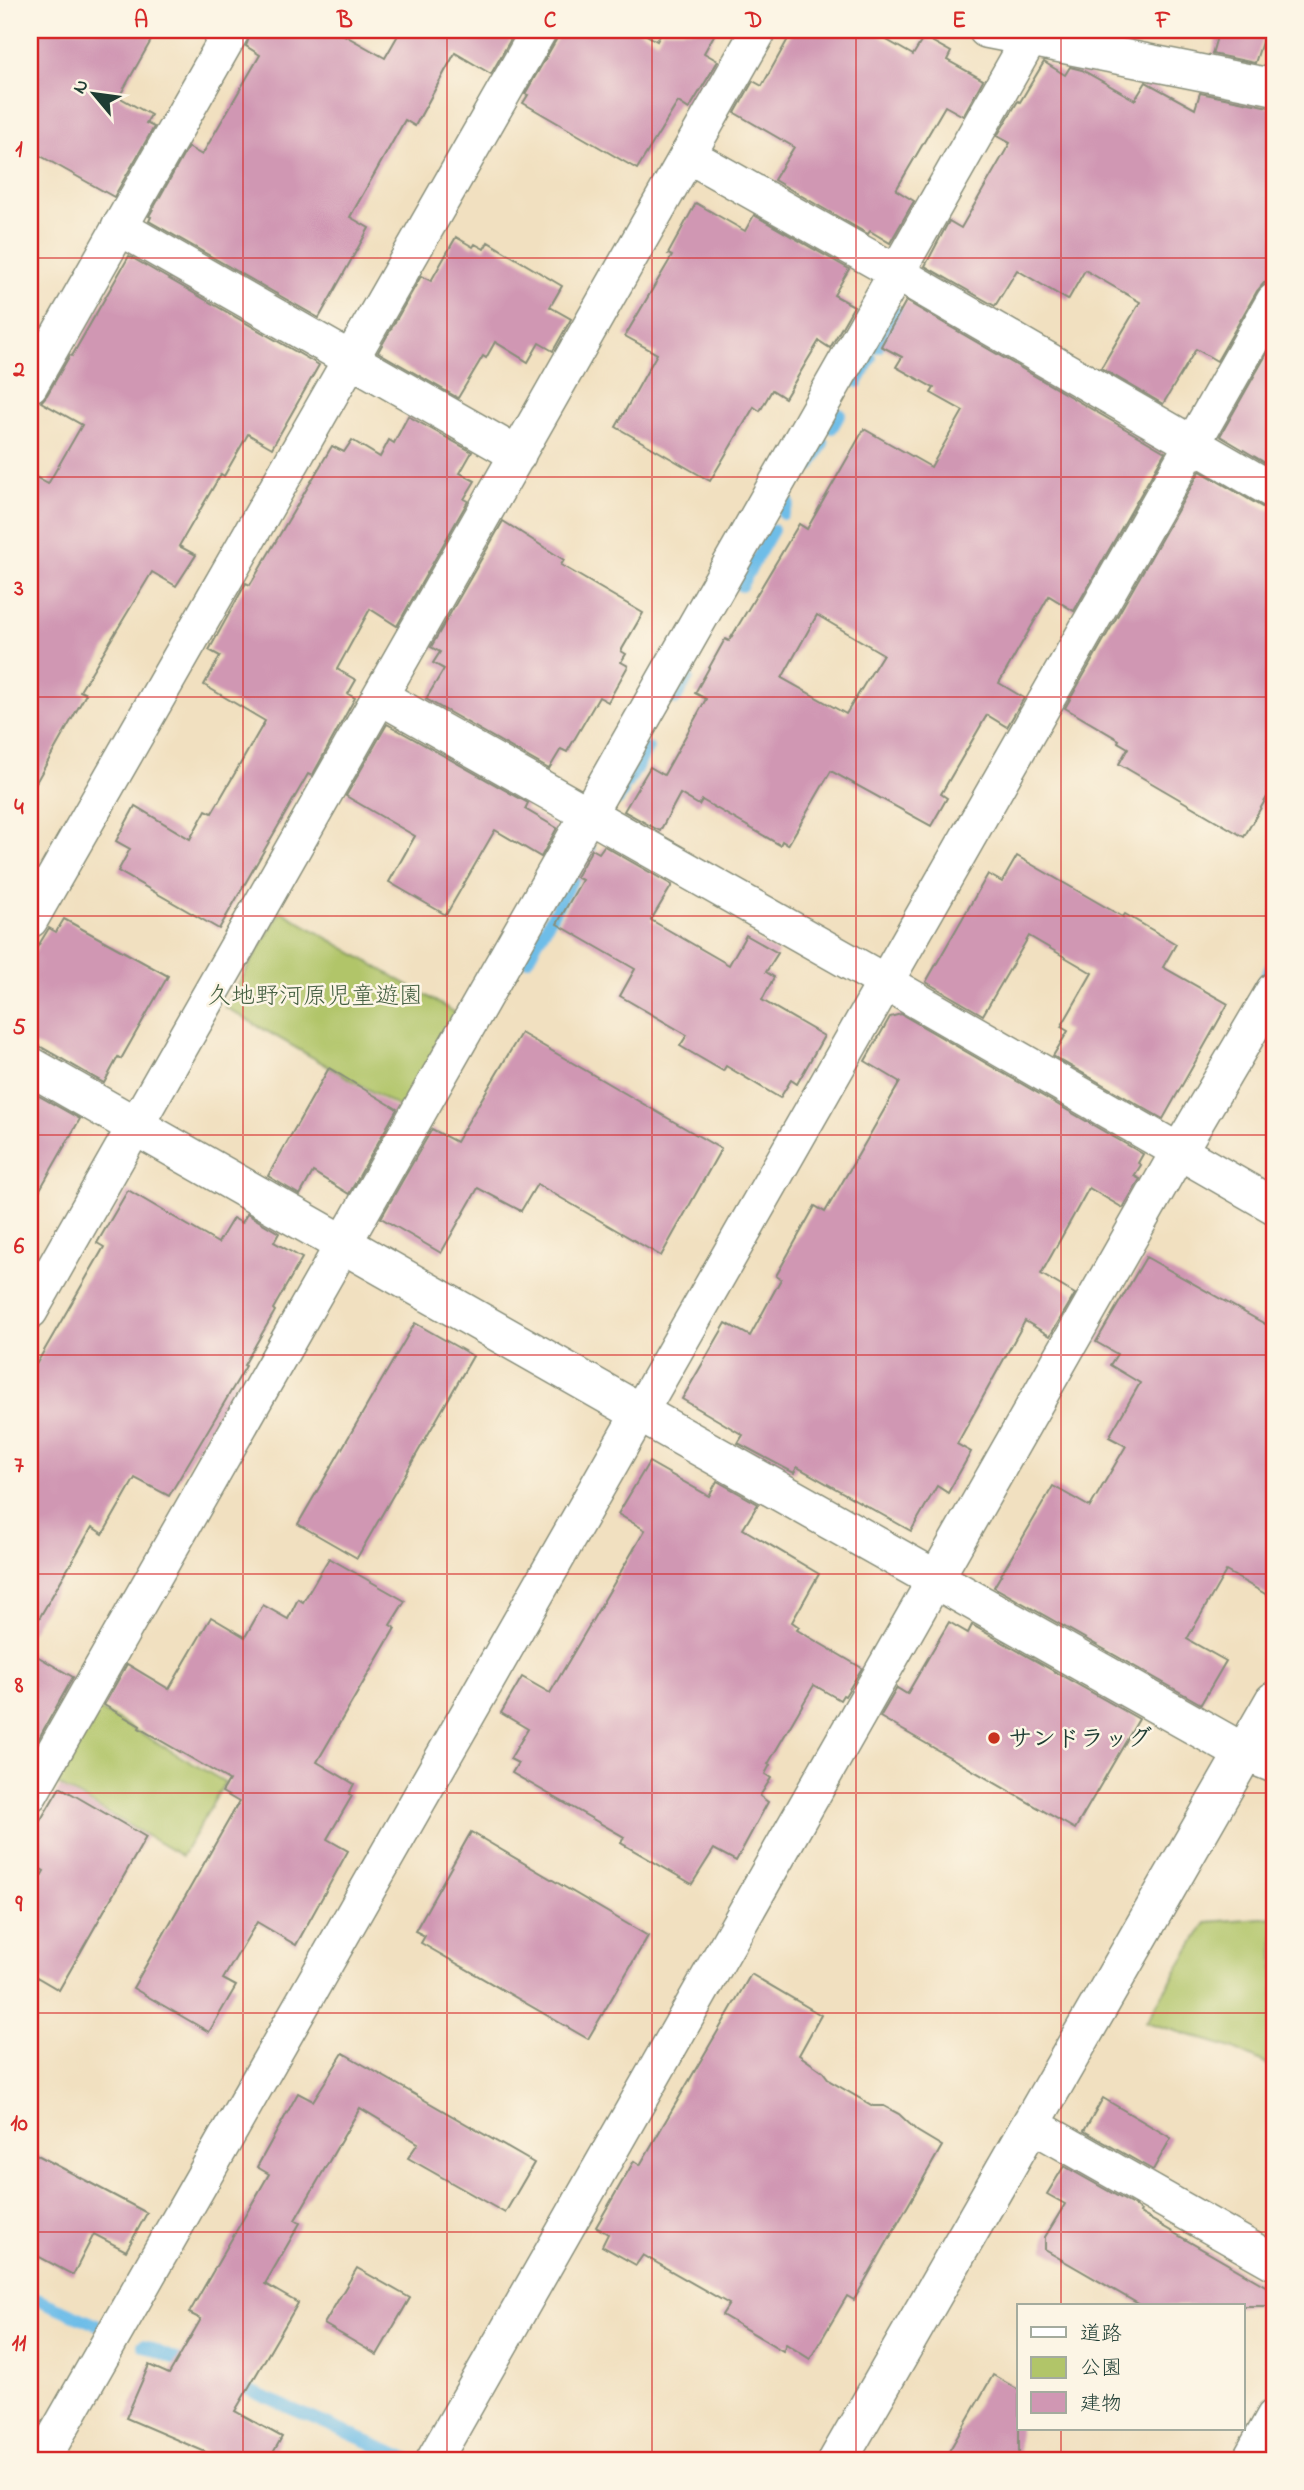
<svg xmlns="http://www.w3.org/2000/svg" width="1304" height="2490" font-family="'Indie Flower','Klee One',sans-serif">
<style>
.green{fill:#b1c569;stroke:#68814e;stroke-width:2}
.lines{fill:none;stroke-linecap:round;stroke-linejoin:round}
.stream{stroke:#6ebde8;stroke-width:12}
.building{fill:#d097b3;fill-rule:evenodd}
.minor-casing{stroke:#888e7a;stroke-width:38}
.tertiary-casing{stroke:#888e7a;stroke-width:41}
.minor{stroke:#fff;stroke-width:35}
.tertiary{stroke:#fff;stroke-width:38}
.grid{fill:none;stroke:#d62828;stroke-width:2;stroke-opacity:0.55}
.poi-dot{fill:#c8321e;stroke:#fcf5e5;stroke-width:2.5}
.labels{text-anchor:middle;stroke-width:5;stroke-linejoin:round;paint-order:stroke}
.park-label{font-size:24px;fill:#445f41;stroke:#fcf5e5}
.poi-label{font-size:24px;font-weight:bold;fill:#1f3d34;stroke:#fcf5e5;text-anchor:start}
.neatline{fill:none;stroke:#d62828;stroke-width:2.5}
.grid-label{font-size:23px;text-anchor:middle;font-weight:bold;fill:#d62828}
</style>
<rect width="100%" height="100%" fill="#fcf5e5"/>
<filter id="ink" filterUnits="userSpaceOnUse"><feTurbulence type="fractalNoise" baseFrequency=".0143" numOctaves="2"/><feDisplacementMap in="SourceGraphic" scale="14" xChannelSelector="R" yChannelSelector="G"/><feConvolveMatrix kernelMatrix="1 2 1 2 8 2 1 2 1" color-interpolation-filters="sRGB"/></filter>
<filter id="wash" filterUnits="userSpaceOnUse"><feTurbulence type="fractalNoise" baseFrequency=".00686" numOctaves="4" result="noise"/><feDisplacementMap in="SourceGraphic" scale="28" xChannelSelector="R" yChannelSelector="G"/><feGaussianBlur stdDeviation="1.57" result="paint"/><feColorMatrix in="noise" values="0 0 0 0 0 0 0 0 0 0 0 0 0 0 0 0 0 1.4 0 .05"/><feComposite in="paint" operator="in"/></filter>
<g filter="url(#wash)">
<rect width="100%" height="100%" fill="#f1e0c0"/>
<g class="green">
<path d="M281 911 456 1013 402 1109 225 1007Z"/>
<path d="M97 1708 225 1782 182 1856 54 1782Z"/>
<path d="M1274 1917V2068L1232 2048 1146 2022 1206 1922Z"/>
</g>
<g class="lines">
<g class="stream">
<path d="M878 347 898 312"/>
<path d="M858 382 871 358"/>
<path d="M832 428 840 414"/>
<path d="M810 466 823 443"/>
<path d="M783 514 789 503"/>
<path d="M741 586 773 530"/>
<path d="M676 699 688 678"/>
<path d="M628 783 648 748"/>
<path d="M618 800 623 792"/>
<path d="M527 960 590 849"/>
<path d="M1260 987 1274 962"/>
<path d="M30 2296 95 2324"/>
<path d="M143 2345 191 2366"/>
<path d="M234 2384 410 2460"/>
</g>
</g>
<g id="blocks">
<g class="building">
<path d="M40 30H157L119 97 151 115 146 123 154 127 114 197 30 150V49Z"/>
<path d="M252 30H335L385 58 401 30H516L491 74 455 53 415 126 405 120 350 217 369 228 319 318 149 221 151 217 149 216 188 147 202 155 260 55 246 46Z"/>
<path d="M559 30H638L657 41 663 30H717L704 53 718 61 689 109 678 102 637 169 523 103 528 95 525 94 556 40Z"/>
<path d="M793 30H869L913 55 924 37 951 52 947 60 983 80 963 116 945 106 896 190 914 201 890 243 870 231 868 234 774 180 794 147 735 113 753 81 762 86Z"/>
<path d="M1219 30H1266L1255 63 1212 54Z"/>
<path d="M1044 62 1065 75 1070 67 1082 70 1135 100 1146 82 1195 109 1200 93 1274 108V281L1264 283 1257 291 1217 361 1196 349 1163 404 1101 368 1140 302 1085 270 1068 300 1017 270 995 306 925 266 949 221 961 228 1010 143 997 136 1018 101 1020 102Z"/>
<path d="M696 203 745 231 754 215 849 269 834 295 854 306 830 348 819 341 785 398 772 390 760 411 754 407 710 481 616 427 657 354 625 336 672 256 668 254Z"/>
<path d="M456 237 473 247 475 244 484 249 488 242 562 286 550 307 571 319 553 351 539 343 528 362 495 342 486 358 483 356 458 398 378 352 421 276 431 281Z"/>
<path d="M129 256 319 365 272 448 248 434 224 476 221 474 179 546 196 555 176 586 152 572 80 691 86 694 30 793V474L48 484 82 425 41 402 47 395 70 355 72 356Z"/>
<path d="M906 301 1165 452 1074 611 1049 596 999 683 1024 698 1007 727 987 715 941 794 947 798 931 826 831 771 788 845 782 841 780 845 702 800 699 805 680 794 660 831 624 811 650 767 664 775 706 699 695 693 725 639 729 641 799 524 807 529 864 429 931 467 963 411 931 393 934 388 896 367 902 357 881 346ZM817 615 883 654 846 714 782 678Z"/>
<path d="M1274 341V468L1220 436Z"/>
<path d="M408 416 472 452 460 473 475 481 464 499 468 501 397 626 370 609 337 669 356 680 348 694 355 698 312 776 308 774 219 929 118 871 130 849 116 841 135 806 190 839 206 810 212 813 265 721 204 685 220 656 209 650 246 583 250 585 332 446 344 452 352 440 380 457 389 440 394 443Z"/>
<path d="M1200 471 1264 508 1274 511V785L1244 837 1119 764 1128 748 1118 742 1119 740 1065 708Z"/>
<path d="M503 521 564 560 561 565 643 613 621 651 626 654 621 662 628 666 608 702 599 697 567 752 561 749 549 769 426 699 444 669 433 663 440 652 431 647Z"/>
<path d="M387 724 528 803 525 809 557 828 541 857 495 830 446 915 389 882 415 836 346 796Z"/>
<path d="M604 846 672 885 651 920 729 965 746 935 778 953 766 972 774 977 762 1000 824 1036 797 1084 791 1080 780 1098 726 1066 723 1071 680 1046 687 1035 620 996 635 969 557 924 582 880 576 877 592 849 599 853Z"/>
<path d="M1017 856 1123 917 1125 914 1176 944 1163 967 1228 1004 1163 1119 1053 1056 1068 1031 1061 1027 1092 973 1029 936 983 1015 926 982 988 874 1002 882Z"/>
<path d="M64 919 168 976 121 1059 118 1057 104 1083 41 1047 30 1044V959L49 928 56 932Z"/>
<path d="M901 1014 1143 1154 1138 1163 1141 1165 1134 1176 1140 1179 1123 1208 1089 1188 1041 1274 1075 1294 1050 1336 1025 1321 957 1444 971 1452 948 1493 937 1486 911 1531 797 1467 794 1473 738 1443 743 1435 682 1399 726 1323 750 1336 781 1279 776 1276 815 1206 825 1212 868 1138 900 1082 865 1061 890 1017Z"/>
<path d="M521 1033 721 1149 661 1256 537 1184 521 1211 478 1188 441 1253 381 1218 432 1129 456 1142Z"/>
<path d="M329 1068 397 1109 349 1194 313 1172 300 1195 268 1176Z"/>
<path d="M30 1091 80 1119 30 1207Z"/>
<path d="M128 1190 218 1243 233 1218 242 1223 247 1214 279 1233 274 1242 302 1258 273 1309 275 1311 244 1365 246 1366 169 1496 135 1478 103 1534 92 1527 30 1634V1375L104 1247 97 1243Z"/>
<path d="M1146 1257 1274 1329V1599L1226 1571 1187 1639 1226 1661 1201 1704 994 1587 1053 1486 1090 1507 1126 1446 1109 1437 1140 1383 1110 1365 1117 1354 1096 1342Z"/>
<path d="M415 1323 473 1356 357 1558 298 1524Z"/>
<path d="M649 1462 709 1496 717 1481 758 1504 743 1529 819 1574 792 1622 799 1627 797 1630 862 1668 845 1696 843 1695 840 1700 814 1685 768 1764 770 1765 765 1774 771 1778 760 1796 768 1802 736 1861 714 1849 692 1884 621 1843 624 1837 512 1773 518 1763 510 1759 528 1729 501 1713 522 1677 550 1693 645 1530 618 1514Z"/>
<path d="M329 1558 405 1601 390 1625 395 1628 317 1762 354 1784 349 1794 352 1796 327 1839 348 1851 296 1945 257 1922 223 1979 236 1986 209 2032 133 1988 239 1802 222 1792 229 1780 139 1728 140 1726 104 1705 127 1664 169 1689 211 1617 245 1637 263 1605 288 1619 298 1599 303 1602Z"/>
<path d="M949 1622 968 1633 972 1625 1139 1719 1075 1829 880 1717 897 1688 907 1694Z"/>
<path d="M30 1652 73 1677 30 1754Z"/>
<path d="M60 1787 146 1837 59 1990 30 1973V1896L44 1871 30 1863V1838Z"/>
<path d="M471 1832 648 1936 588 2039 421 1943 425 1936 415 1931Z"/>
<path d="M751 1974 821 2015 799 2055 823 2072 830 2081 873 2106H884L899 2114 917 2131 942 2146 854 2300 847 2296 810 2359 786 2344 783 2351 722 2315 729 2304 643 2255 636 2265 602 2246 608 2234 596 2227 634 2161 640 2165Z"/>
<path d="M343 2053 534 2163 505 2213 408 2158 418 2143 360 2108 295 2220 300 2223 265 2284 298 2303 235 2411 282 2437 269 2460H224L126 2418 149 2365 169 2374 201 2319 189 2313 269 2174 257 2167 298 2093 313 2101Z"/>
<path d="M1103 2098 1171 2138 1153 2170 1084 2131Z"/>
<path d="M30 2151 147 2213 126 2251 94 2234 73 2275 30 2252Z"/>
<path d="M1064 2166 1133 2205 1141 2211 1140 2213 1274 2291V2306H1142L1045 2250V2237L1065 2204 1047 2194Z"/>
<path d="M357 2268 410 2298 377 2355 324 2324Z"/>
<path d="M993 2375 1019 2390V2460H944Z"/>
</g>
</g>
</g>
<g filter="url(#ink)">
<use href="#blocks" fill-opacity="0" stroke="#888e7a" stroke-width="2"/>
<g class="lines">
<defs>
<g id="minor">
<path d="M986 30 1274 87"/>
<path d="M688 155 897 273 1274 491"/>
<path d="M119 227 518 455"/>
<path d="M30 385 232 30"/>
<path d="M381 697 885 982 1274 1206"/>
<path d="M30 920 539 30"/>
<path d="M30 1311 759 30"/>
<path d="M1244 1753 1274 1765"/>
<path d="M30 1794 1029 40"/>
<path d="M1031 2124 1274 2262"/>
<path d="M42 2460C456 1742 863 1020 1274 301"/>
<path d="M434 2460 1179 1151 1274 990"/>
<path d="M1250 2460 1274 2417"/>
</g>
<g id="tertiary">
<path d="M30 1066 642 1414 1244 1753"/>
<path d="M838 2460 1274 1701"/>
</g>
</defs>
<use href="#minor" class="minor-casing"/>
<use href="#tertiary" class="tertiary-casing"/>
<use href="#minor" class="minor"/>
<use href="#tertiary" class="tertiary"/>
</g>
</g>
<path class="grid" d="M243 30V2460M447 30V2460M652 30V2460M856 30V2460M1061 30V2306M30 258H1274M30 477H1274M30 697H1274M30 916H1274M30 1135H1274M30 1355H1274M30 1574H1274M30 1793H1274M30 2013H1274M30 2232H1274M1061 2429V2460"/>
<circle class="poi-dot" cx="994" cy="1738" r="7"/>
<g class="labels">
<g class="park-label">
<text x="315" y="1003">久地野河原児童遊園</text>
</g>
<g class="poi-label">
<text x="1008" y="1746">サンドラッグ</text>
</g>
</g>
<rect width="1304" height="2490" fill="none" stroke="#fcf5e5" stroke-width="77"/>
<rect x="1017" y="2304" width="228" height="126" fill="#fcf5e5" stroke="#a4ab9e" stroke-width="2"/>
<rect x="1031" y="2327" width="35" height="10" fill="#ffffff" stroke="#a4ab9e" stroke-width="2"/>
<text x="1080" y="2340" font-size="21" fill="#1f3d34">道路</text>
<rect x="1031" y="2357" width="35" height="21" fill="#b1c569" stroke="#a4ab9e" stroke-width="2"/>
<text x="1080" y="2374" font-size="21" fill="#1f3d34">公園</text>
<rect x="1031" y="2392" width="35" height="21" fill="#d097b3" stroke="#a4ab9e" stroke-width="2"/>
<text x="1080" y="2410" font-size="21" fill="#1f3d34">建物</text>
<g transform="translate(94 94) rotate(299)" stroke="#fcf5e5" stroke-width="5" paint-order="stroke">
<path d="M0-5L12 26L0 18L-12 26Z" fill="#1f3d34"/>
<text y="-10" font-size="19" font-weight="bold" text-anchor="middle" fill="#1f3d34">N</text>
</g>
<rect x="38" y="38" width="1228" height="2414" class="neatline"/>
<g class="grid-label">
<text x="141" y="27">A</text>
<text x="345" y="27">B</text>
<text x="550" y="27">C</text>
<text x="754" y="27">D</text>
<text x="959" y="27">E</text>
<text x="1163" y="27">F</text>
<text x="19" y="156">1</text>
<text x="19" y="376">2</text>
<text x="19" y="595">3</text>
<text x="19" y="814">4</text>
<text x="19" y="1034">5</text>
<text x="19" y="1253">6</text>
<text x="19" y="1472">7</text>
<text x="19" y="1692">8</text>
<text x="19" y="1911">9</text>
<text x="19" y="2130">10</text>
<text x="19" y="2350">11</text>
</g>
</svg>
